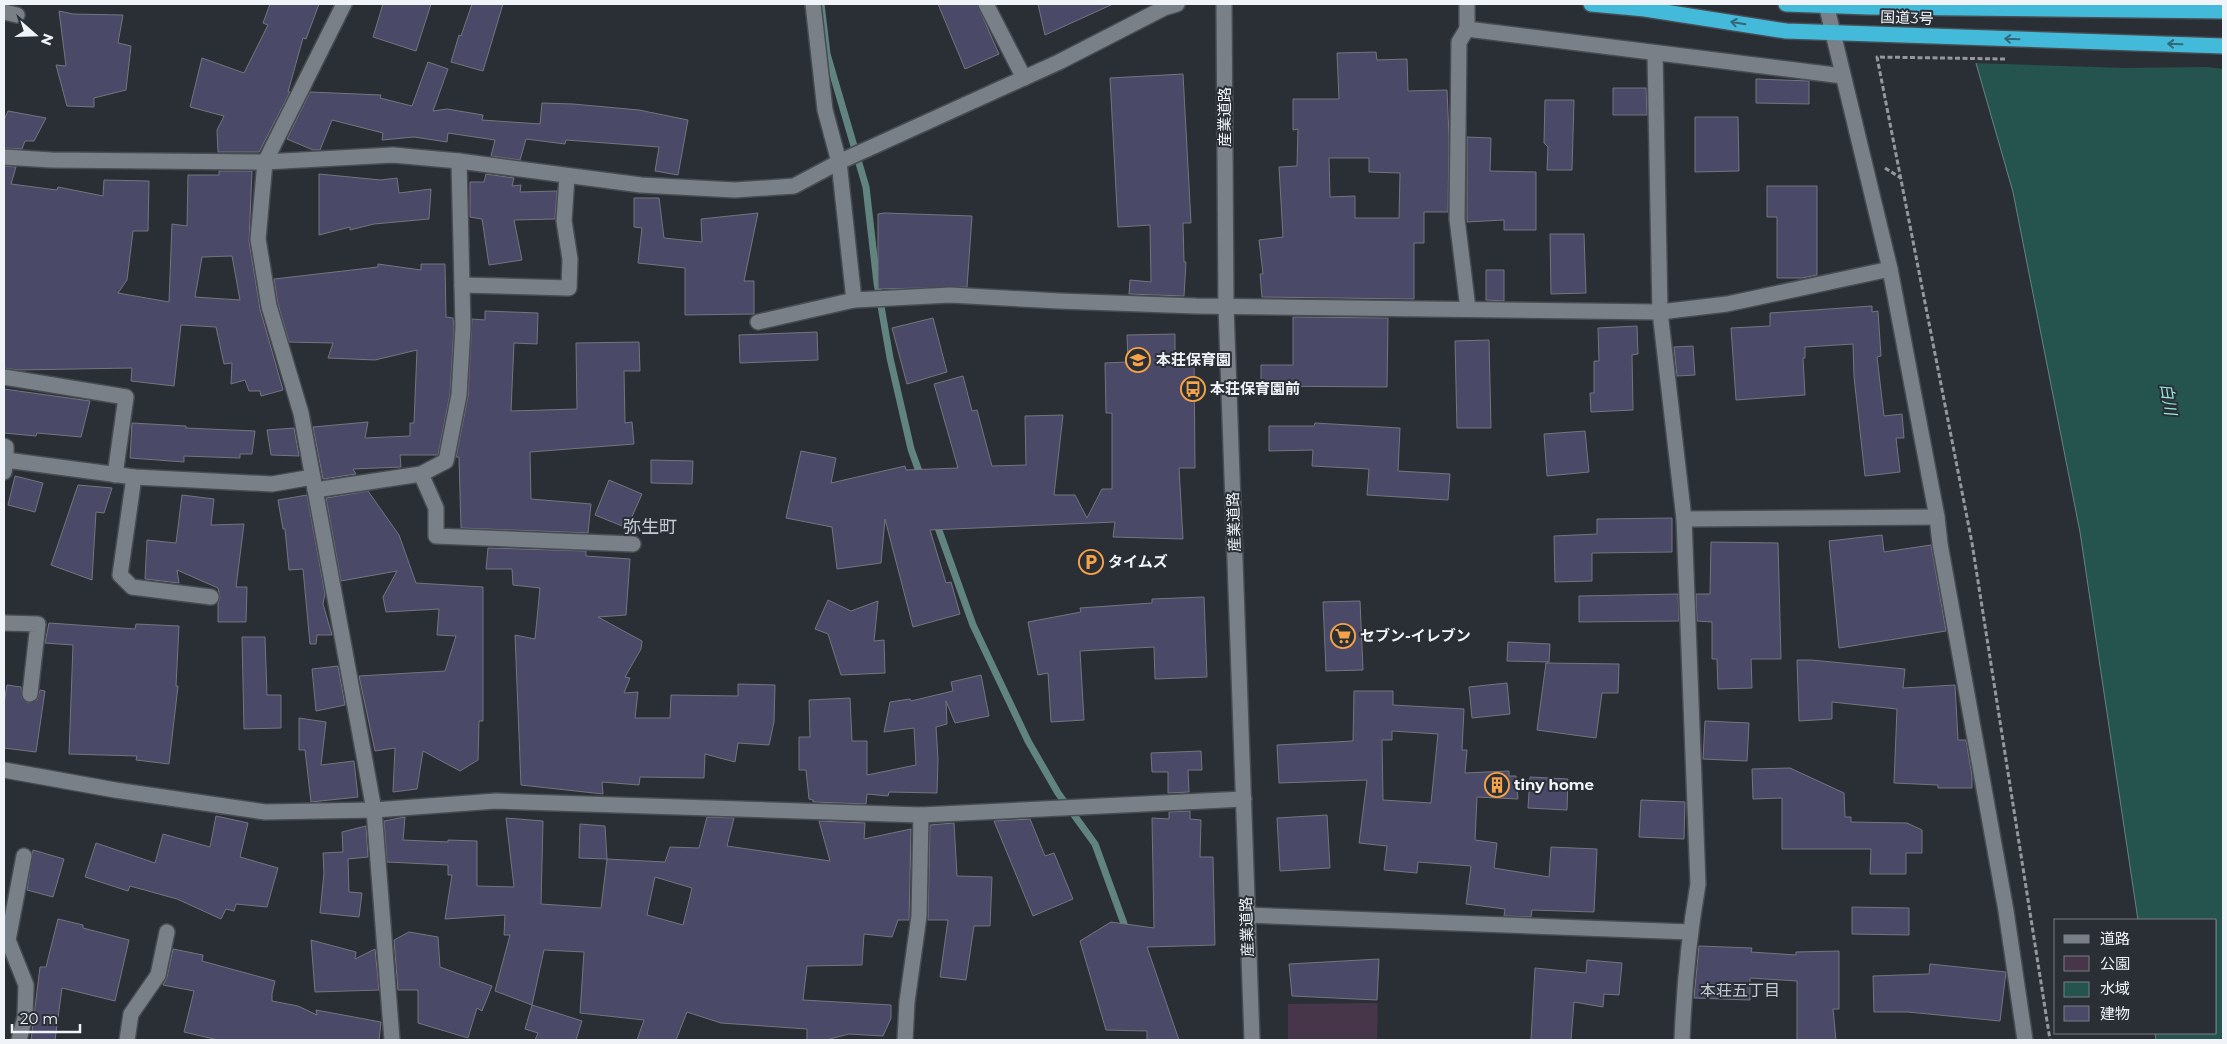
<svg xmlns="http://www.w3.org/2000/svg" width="2227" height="1044" font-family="Montserrat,'Noto Sans JP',sans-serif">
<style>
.green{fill:#473549}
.water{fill:#25544e;stroke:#628481}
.pier{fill:#2a2f36}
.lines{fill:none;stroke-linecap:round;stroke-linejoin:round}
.stream{stroke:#628481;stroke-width:7}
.building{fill:#4b4968;stroke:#75747e;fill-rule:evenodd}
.minor-casing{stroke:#474c52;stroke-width:18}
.highway-casing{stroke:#474c52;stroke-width:18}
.path{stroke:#94989e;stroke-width:3;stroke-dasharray:5 2.5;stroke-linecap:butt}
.minor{stroke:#798088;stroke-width:15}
.highway{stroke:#44bada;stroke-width:15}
.oneway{stroke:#346778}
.labels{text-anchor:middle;stroke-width:4;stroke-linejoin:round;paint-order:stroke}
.street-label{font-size:15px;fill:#f0f4f9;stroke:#2a2f36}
.poi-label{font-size:15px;font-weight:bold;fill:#f0f4f9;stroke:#2a2f36;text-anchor:start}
.water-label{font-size:16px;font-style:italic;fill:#97e9de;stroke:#2a2f36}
.neighbourhood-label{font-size:16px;fill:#c4cbd4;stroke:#2a2f36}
.quarter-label{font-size:18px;fill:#c4cbd4;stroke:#2a2f36}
</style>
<rect width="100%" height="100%" fill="#2a2f36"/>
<path class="green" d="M1378 1003 1377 1040H1288V1004Z"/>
<path class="water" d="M1959 4 2223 48V1040H2156L2155 1033H2216V920H2138L2080 532 2013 192Z"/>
<path class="pier" d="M1957 4H2217L2223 35V69L2206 67 2125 68 1974 63Z"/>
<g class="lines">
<g class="stream">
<path d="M821 4 827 54 866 187 877 283 890 358 911 449 921 477"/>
<path d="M936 522 973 625 1028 741 1058 793 1095 844 1127 932"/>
</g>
</g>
<g class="building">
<path d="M270 4H319L306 39 303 38 288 92H290L259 152H218L217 130 224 116 190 107 202 58 244 73 268 25 263 23Z"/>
<path d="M383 4H431L416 51 373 37Z"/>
<path d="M472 4H503L483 71 451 62 459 35 461 36Z"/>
<path d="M938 4H977L999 54 965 69Z"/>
<path d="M1038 4H1113L1045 35Z"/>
<path d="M59 11 73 14 123 15 118 43 131 46 126 90 94 98V107L67 106 56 65 66 66Z"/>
<path d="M1376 52 1377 60 1407 59 1408 91 1447 90 1449 136 1448 212H1424V243H1414V299L1262 297 1260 274H1263L1259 240 1283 237 1279 167 1297 166 1298 129 1293 130V99H1339L1337 53ZM1329 158H1369V172L1400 173 1399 218H1355V196L1330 197Z"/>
<path d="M428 62 448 69 433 111 447 109 483 115 482 120 540 124 542 103 573 104 639 110 688 120 678 175 655 171 659 147 566 140 565 144 526 139 520 160 491 156 495 140 448 133 447 142 414 137 382 140 383 133 332 120 320 150H313L287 139 310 92 381 95 380 98 412 106Z"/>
<path d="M1183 74 1191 223H1183L1184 262H1186L1184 296 1129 294 1130 280 1151 282 1150 225 1118 227 1110 78Z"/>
<path d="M1756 79 1809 81V104L1756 103Z"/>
<path d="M1613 88H1646L1647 115H1613Z"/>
<path d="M1545 100H1574L1572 170H1547L1548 147 1544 143Z"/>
<path d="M8 111 46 118 34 141H25L22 149 4 148V120Z"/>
<path d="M1695 117H1738L1739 171 1695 172Z"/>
<path d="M1467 137 1491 138 1490 171 1536 172V230H1504V220L1467 222Z"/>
<path d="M4 166 16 167 11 184 57 190 58 187 103 196 104 180 149 181 148 231H133L127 280 118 293 169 302 172 224 187 226 188 175H219V171H252L249 241 260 309 283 390 261 396 260 391H249L245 380 231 384 232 363 224 364 216 327 181 325 174 386 131 381 132 368 17 370 4 368ZM232 256 240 300 195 297 202 257Z"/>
<path d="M319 174 381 180 397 178 399 193 431 189 429 219 374 224 350 230V227L319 235Z"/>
<path d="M486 174 514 178 512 186 521 185 520 192 557 191 555 219 514 220 522 260 489 265 482 219 470 217V182H484Z"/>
<path d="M1767 186H1817V275L1802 278H1777V217H1767Z"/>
<path d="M634 198H659L664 238 702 242 701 219 758 213 744 281H754V314L685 315V268L638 263 642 228 634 227Z"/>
<path d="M884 213 972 216 967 287 878 289V214Z"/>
<path d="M1550 234H1584L1586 293 1551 294Z"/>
<path d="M378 264 421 270V264H445L446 317 453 318 454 327 450 394 438 455H400L401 467 353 469 356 474 323 479 313 427 368 422 365 438 410 436V423H414L417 350 375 360 328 358 333 343 289 342 278 304 274 279 378 267Z"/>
<path d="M1486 270H1504V301L1486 300Z"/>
<path d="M1872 306V312L1878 311 1881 356 1877 357 1884 416 1902 414 1904 438H1896L1900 472 1865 476 1854 377 1853 344 1805 347V358H1803L1805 395 1736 400 1731 328 1770 326V313Z"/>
<path d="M485 311 538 313 537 344 514 343 511 411 577 409 576 343 639 342 640 371H624L625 423 632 422 634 444 530 452 531 499 591 504 588 533 461 528 459 457H456L468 396 472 319 485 320Z"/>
<path d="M1293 317 1388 318 1387 387 1261 386V365H1293Z"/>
<path d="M933 318 947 372 907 384 892 328Z"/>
<path d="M1637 326 1638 354 1632 355 1633 410 1591 412 1590 393H1594V361H1599L1598 328Z"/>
<path d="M817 332 818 360 740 363 739 335Z"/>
<path d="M1175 334V355H1194L1195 468H1179L1183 539 1113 537 1115 522 930 530 946 583 951 582 960 614 913 627 885 519 881 563 837 569 832 527 786 518 801 451 836 458 831 483 905 466 906 470 958 468 934 384 963 376 972 411 977 410 992 466 1026 465 1025 416 1063 415 1054 495H1075L1087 518 1102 489H1112V413H1106L1105 363 1128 362 1127 335Z"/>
<path d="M1489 340 1491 428H1457L1455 341Z"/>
<path d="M1693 346 1695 375 1677 376 1674 347Z"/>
<path d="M4 389 90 401 81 437 37 433 36 436 4 433Z"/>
<path d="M132 423 186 426V428L255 431 252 454H240V458L184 456V462L130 458Z"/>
<path d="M1315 423 1400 428 1398 471 1450 474 1448 500 1367 495 1369 469 1312 466 1313 450 1269 451V426H1314Z"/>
<path d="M294 428 299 456 271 455 267 430Z"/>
<path d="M1585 431 1589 472 1547 476 1544 434Z"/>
<path d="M651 460 693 461 692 484 651 483Z"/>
<path d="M15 476 43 483 35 512 8 505Z"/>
<path d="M609 480 642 494 627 528 595 515Z"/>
<path d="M78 485 112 488 104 513 96 512 92 580 51 565Z"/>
<path d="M368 491 399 535 416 583 483 587V721H479L478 760 460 771 423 751 417 789 393 792 395 748 375 751 359 676 445 671 456 636 437 635 439 609 386 612 383 597 397 571 341 581 326 498Z"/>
<path d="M182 495 214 499 211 525 244 524 236 587H247L246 622H218V603L220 598 218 588 177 570 179 583 145 579 147 540 176 543Z"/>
<path d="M307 495 325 594 323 604 332 635H317L316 644H310L303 569 289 570 285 529H283L278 500Z"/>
<path d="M1672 518V552L1592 553V581L1555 582 1554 536 1597 534V519Z"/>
<path d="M1882 535 1884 552 1931 545 1946 631 1839 648 1829 541Z"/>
<path d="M1711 542 1778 543 1781 659H1751L1752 688 1718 689 1717 659H1712V622L1697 621 1696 594H1710Z"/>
<path d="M488 548 586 551V556L630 559 626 615 598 617 642 641 641 649 625 677 630 678 624 693 638 692 635 718H670L671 695 738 696V684L775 685 774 722 769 745 738 743 735 762 705 754 704 778 640 777 639 785 602 782 603 794 521 785 515 635 535 639 540 588 513 585 512 569H486Z"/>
<path d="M1678 594 1679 621 1579 622V596Z"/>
<path d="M1204 597 1207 677 1155 679 1154 647 1080 651 1084 720 1051 722 1048 673 1038 675 1028 622 1081 612 1080 608 1152 603V599Z"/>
<path d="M828 600 851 611 878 601 874 641 884 640 885 673 841 675 828 634 815 629Z"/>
<path d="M1360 601 1363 670 1326 671 1323 602Z"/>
<path d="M49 623 135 629 136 624 179 626 176 686H178L169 764 136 760 137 756 69 754 73 645 45 643Z"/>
<path d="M242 637H265L267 695H281V728L244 729Z"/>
<path d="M1508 642 1550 644 1549 662 1507 661Z"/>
<path d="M1797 660H1811L1905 669 1903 688 1955 685 1958 740H1966L1972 776V788H1938V785L1894 783 1897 709 1832 702V719L1799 721Z"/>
<path d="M1546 663 1619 664 1618 693H1602L1596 738 1537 730Z"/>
<path d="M338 666 345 705 316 711 312 669Z"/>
<path d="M981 675 989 716 955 723 946 701 947 724 936 727 938 759 937 793 889 792 888 796 867 794 866 804 813 802V800L809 799 806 770H799V737H810L809 700 850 698 852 741H867V775L916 765 914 728 884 732 890 702 910 699 911 701 953 691 951 682Z"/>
<path d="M1507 683 1510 714 1472 718 1469 687Z"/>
<path d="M7 685 21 687 22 698 28 703 37 700 40 690 45 691 36 752 4 748V704Z"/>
<path d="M1354 691H1393V705L1464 709 1462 750H1467L1465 773 1509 771V776H1516L1518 799 1477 797 1475 840 1497 843 1494 868 1549 877 1551 847 1597 849 1594 912 1532 910 1531 917 1504 916 1505 909 1466 904 1471 866 1418 862 1417 873 1384 870 1387 846 1359 843 1367 780 1279 783 1277 745 1353 741ZM1392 731 1438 734 1431 803 1383 800 1382 740H1392Z"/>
<path d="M299 718 326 722 321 765 354 761 358 797 311 802 305 750H299Z"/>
<path d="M1705 721 1749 723 1747 761 1703 759Z"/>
<path d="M1201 751 1202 770H1188L1189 792 1168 793V772H1152L1151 753Z"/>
<path d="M1790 768 1844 793 1845 817H1851V822L1907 823 1922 830V853H1906V874H1870L1871 849H1782V798L1753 799 1752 769Z"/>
<path d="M1530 777 1568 779 1567 810 1528 808Z"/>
<path d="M1641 800 1685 802 1684 839 1639 837Z"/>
<path d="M1190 811V819L1201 820 1200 857H1213L1215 945 1147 947 1179 1040H1147V1031L1106 1030 1080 941 1111 922 1154 928 1152 818 1169 819V812Z"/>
<path d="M1327 815 1330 868 1280 871 1277 818Z"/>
<path d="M216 816 248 823 240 857 278 868 267 907 236 904 234 911 226 909 221 919 177 899 130 886 128 891 85 877 96 843 155 863 163 834 210 847Z"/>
<path d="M405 817 403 840 448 842V840L477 841V886L514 887 506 818 543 821 541 904 601 908 607 859 579 858 580 824 605 826 607 859 665 862 670 847 699 848 707 817 734 818 727 846 830 861 819 821 865 823 864 839 911 829 909 920H898L892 937 864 934 862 965 807 966 803 1000 891 1005V1018L883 1036 849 1034 826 1040H807V1029L721 1023 687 1012 676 1040H637L644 1020 580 1013 584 952 544 950 532 1005 495 991 510 935H504L505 915 445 919 452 875H448V865L387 862 384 821ZM655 877 692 888 683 925 647 915Z"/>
<path d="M1030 819 1045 856 1054 853 1073 899 1033 916 994 821Z"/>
<path d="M954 823 957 876 992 877 990 926H974L966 980 940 977 948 920H928L930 825Z"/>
<path d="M366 826 368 857 348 859 349 892 362 893 359 917 320 913 324 873 323 853 343 852 342 832Z"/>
<path d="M33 850 64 859 53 897 27 890Z"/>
<path d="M1852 907 1909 908V935L1852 934Z"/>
<path d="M58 919 83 925V928L129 940 115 1001 62 988 55 1040H31L40 967H46Z"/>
<path d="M409 932 438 937 440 967 492 986 482 1011 477 1008 468 1038 418 1023V990H398L394 940Z"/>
<path d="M311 940 356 952 355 959 375 949 379 990 315 992Z"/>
<path d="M1699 946 1752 948 1751 952 1796 955V952L1839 951V1009H1833L1836 1040H1797V981L1750 978V1000L1694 998Z"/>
<path d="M173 949 203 955 202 961 275 981 272 994V1001L298 1006 317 1015 316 1010 381 1022 379 1040H218L184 1032 194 991 163 985 167 977Z"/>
<path d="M1379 959 1377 1000 1292 996 1289 964Z"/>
<path d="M1587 960 1622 963 1619 995 1604 994 1603 1007 1574 1002 1571 1040H1531L1535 968 1586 973Z"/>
<path d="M1930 964 2006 972 2000 1021 1908 1012H1874L1873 976 1929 974Z"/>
<path d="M532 1005 582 1021 576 1040H535L538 1033 525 1029Z"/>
</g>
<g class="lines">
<defs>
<g id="minor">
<path d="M344 4 265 162 258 239 269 306 301 413 374 810 392 1040"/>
<path d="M813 4 825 110 839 162 854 300"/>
<path d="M986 4 1024 78"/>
<path d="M1224 4 1226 306 1252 1040"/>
<path d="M1467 4V29L1843 76"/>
<path d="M1826 4 1890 269 1937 517 1940 544 2006 911 2025 1040"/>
<path d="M4 12 17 15"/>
<path d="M1467 29 1459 42 1457 219 1468 309"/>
<path d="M1655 53 1660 312 1684 519 1698 884C1689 936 1684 988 1682 1040"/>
<path d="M4 157 51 160 265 162 393 155 459 161 641 185 735 190 794 186 839 162 1059 62 1164 8 1177 4"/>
<path d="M462 285 569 288 570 259 564 221 567 176"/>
<path d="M758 322 854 300 950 295 1059 301 1196 306 1660 312 1727 304 1890 269"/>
<path d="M4 377 126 397 115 475"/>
<path d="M4 446 6 447V460"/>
<path d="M4 472 6 460 134 477 272 484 313 477"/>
<path d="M421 474 436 508V536L633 544"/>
<path d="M134 477 120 575 132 587 211 597"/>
<path d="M315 490 421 474 446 461 459 395 463 327 459 161"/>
<path d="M1684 519 1937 517"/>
<path d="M4 623 38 624 30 694"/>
<path d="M4 770 115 790 265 812 374 810 496 801 921 815 1244 799"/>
<path d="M1246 915 1690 932"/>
<path d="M19 1040 25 1017 26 985 8 940 24 856"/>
<path d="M127 1040 131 1014 158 975 167 932"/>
<path d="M905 1040 907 1002 919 916 921 815"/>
</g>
<g id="highway">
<path d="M1591 4 1645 9 1786 31 2223 46"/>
<path d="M1786 4 1868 7 2223 11"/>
</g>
</defs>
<use href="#minor" class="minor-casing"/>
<use href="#highway" class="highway-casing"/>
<g class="path">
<path d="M2005 59 1877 57 1972 543 2050 1040"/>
<path d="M1885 168 1901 178"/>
</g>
<use href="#minor" class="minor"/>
<use href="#highway" class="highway"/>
</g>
<defs><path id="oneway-shaft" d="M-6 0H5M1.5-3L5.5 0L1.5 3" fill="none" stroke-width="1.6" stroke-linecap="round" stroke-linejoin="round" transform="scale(1.25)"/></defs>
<g class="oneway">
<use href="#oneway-shaft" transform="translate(1738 23) rotate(-171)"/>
<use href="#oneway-shaft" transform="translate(2012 39) rotate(-178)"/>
<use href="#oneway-shaft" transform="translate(2175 44) rotate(-178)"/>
</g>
<defs>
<symbol id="school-ring" viewBox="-11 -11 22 22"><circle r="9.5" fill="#2a2f36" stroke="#f6a246" stroke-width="1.5"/><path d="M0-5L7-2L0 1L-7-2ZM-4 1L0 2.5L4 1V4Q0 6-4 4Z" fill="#f6a246"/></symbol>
<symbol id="bus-ring" viewBox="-11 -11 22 22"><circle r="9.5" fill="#2a2f36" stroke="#f6a246" stroke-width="1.5"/><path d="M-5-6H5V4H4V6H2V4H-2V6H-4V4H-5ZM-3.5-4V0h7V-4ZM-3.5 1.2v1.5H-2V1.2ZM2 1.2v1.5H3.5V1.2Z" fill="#f6a246"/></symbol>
<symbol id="parking-ring" viewBox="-11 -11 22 22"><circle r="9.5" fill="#2a2f36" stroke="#f6a246" stroke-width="1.5"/><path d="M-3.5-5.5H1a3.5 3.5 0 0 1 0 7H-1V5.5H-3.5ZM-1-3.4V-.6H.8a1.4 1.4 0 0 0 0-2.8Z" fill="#f6a246"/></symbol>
<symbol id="supermarket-ring" viewBox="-11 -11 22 22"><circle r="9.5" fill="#2a2f36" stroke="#f6a246" stroke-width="1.5"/><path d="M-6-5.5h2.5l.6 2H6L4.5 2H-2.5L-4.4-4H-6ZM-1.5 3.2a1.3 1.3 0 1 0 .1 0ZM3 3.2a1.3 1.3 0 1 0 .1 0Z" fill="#f6a246"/></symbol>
<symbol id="building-ring" viewBox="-11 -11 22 22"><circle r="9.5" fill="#2a2f36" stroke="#f6a246" stroke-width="1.5"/><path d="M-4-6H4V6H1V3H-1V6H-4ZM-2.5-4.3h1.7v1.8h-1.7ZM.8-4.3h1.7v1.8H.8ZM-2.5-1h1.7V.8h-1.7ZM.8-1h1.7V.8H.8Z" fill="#f6a246"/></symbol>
</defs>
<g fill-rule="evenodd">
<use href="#school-ring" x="1124" y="346" width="28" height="28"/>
<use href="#bus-ring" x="1179" y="375" width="28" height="28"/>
<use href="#parking-ring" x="1077" y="548" width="28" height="28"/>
<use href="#supermarket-ring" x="1329" y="622" width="28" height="28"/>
<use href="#building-ring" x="1483" y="771" width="28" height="28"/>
</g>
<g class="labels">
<g class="street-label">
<text transform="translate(1907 18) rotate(2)" y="5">国道3号</text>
<text transform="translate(1225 117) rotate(-90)" y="5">産業道路</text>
<text transform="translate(1234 522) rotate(-92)" y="5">産業道路</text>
<text transform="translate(1247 927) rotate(-92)" y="5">産業道路</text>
</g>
<g class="poi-label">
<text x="1156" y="365">本荘保育園</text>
<text x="1210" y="394">本荘保育園前</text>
<text x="1108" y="567">タイムズ</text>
<text x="1360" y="641">セブン-イレブン</text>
<text x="1514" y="790">tiny home</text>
</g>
<g class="water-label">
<text transform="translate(2169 399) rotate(81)" y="6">白川</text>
</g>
<g class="neighbourhood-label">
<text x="1740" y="996">本荘五丁目</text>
</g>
<g class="quarter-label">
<text x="650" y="533">弥生町</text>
</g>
</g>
<rect width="2227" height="1044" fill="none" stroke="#f0f4f9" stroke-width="10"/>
<rect x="2054" y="919" width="162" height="115" fill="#2a2f36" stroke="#797e84"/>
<rect x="2064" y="935" width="25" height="8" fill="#798088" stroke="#797e84"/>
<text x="2100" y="944" font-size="15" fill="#f0f4f9">道路</text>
<rect x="2064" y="956" width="25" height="15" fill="#473549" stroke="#797e84"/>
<text x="2100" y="969" font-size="15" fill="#f0f4f9">公園</text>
<rect x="2064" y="982" width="25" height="15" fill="#25544e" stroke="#797e84"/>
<text x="2100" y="994" font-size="15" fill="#f0f4f9">水域</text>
<rect x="2064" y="1006" width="25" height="15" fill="#4b4968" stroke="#797e84"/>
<text x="2100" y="1019" font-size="15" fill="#f0f4f9">建物</text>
<g transform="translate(35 35) rotate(110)" stroke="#2a2f36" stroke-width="4" paint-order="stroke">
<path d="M0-4L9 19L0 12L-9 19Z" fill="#f0f4f9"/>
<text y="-8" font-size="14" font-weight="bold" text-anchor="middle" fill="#f0f4f9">N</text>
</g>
<path d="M12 1024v8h68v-8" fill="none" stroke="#f0f4f9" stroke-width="2.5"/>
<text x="20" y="1024" font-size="15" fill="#f0f4f9" stroke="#2a2f36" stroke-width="4" paint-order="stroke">20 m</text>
</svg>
